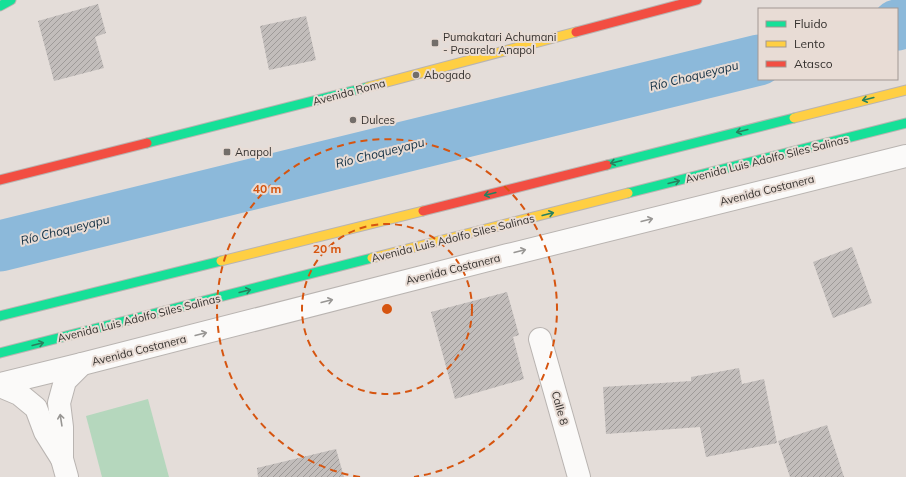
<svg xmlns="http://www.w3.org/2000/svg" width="906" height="477" font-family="Mulish,sans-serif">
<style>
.pitch{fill:#b5d7bd}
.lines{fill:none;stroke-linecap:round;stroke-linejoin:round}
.river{stroke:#8cb9da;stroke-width:51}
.building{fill:url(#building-hatch)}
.street-casing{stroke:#b9b4b1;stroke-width:24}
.fast-casing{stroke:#b9b4b1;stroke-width:11}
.slow-casing{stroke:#b9b4b1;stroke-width:11}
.jam-casing{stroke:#b9b4b1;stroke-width:11}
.street{stroke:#fbfaf9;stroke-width:22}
.fast{stroke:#16e098;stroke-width:9}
.slow{stroke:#ffcf43;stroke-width:9}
.jam{stroke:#f24e42;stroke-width:9}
.oneway{stroke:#28805e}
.oneway2{stroke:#989694}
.ring{fill:none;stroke:#d65510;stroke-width:2;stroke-dasharray:7 5}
.poi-dot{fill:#736e6a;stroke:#e8dcd5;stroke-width:1.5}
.labels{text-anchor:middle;stroke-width:4;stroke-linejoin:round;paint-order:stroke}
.poi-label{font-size:11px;fill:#36322f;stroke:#e8dcd5;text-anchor:start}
.street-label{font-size:11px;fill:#36322f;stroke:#e8dcd5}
.water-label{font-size:12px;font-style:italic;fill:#102e42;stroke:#e8dcd5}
.centre{fill:#d65510;stroke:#e8dcd5;stroke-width:2}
.ring-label{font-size:12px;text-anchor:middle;font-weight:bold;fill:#d65510;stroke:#e8dcd5;stroke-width:4;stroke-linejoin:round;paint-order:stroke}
</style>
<defs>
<pattern id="building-hatch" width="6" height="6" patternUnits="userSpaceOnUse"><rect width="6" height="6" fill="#c2bdbb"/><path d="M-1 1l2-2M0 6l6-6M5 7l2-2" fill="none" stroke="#9e9a98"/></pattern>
</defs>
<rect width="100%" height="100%" fill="#e4ddd9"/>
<path class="pitch" d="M148 399 169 477H102L86 416Z"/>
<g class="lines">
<g class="river">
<path d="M897 25 906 23"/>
<path d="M0 246 759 60"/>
</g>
</g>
<g class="building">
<path d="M98 4 106 33 95 37 104 68 54 81 38 21Z"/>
<path d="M306 16 316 60 269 70 260 26Z"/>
<path d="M852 247 872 303 833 318 813 262Z"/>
<path d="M507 292 519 335 513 337 524 379 455 399 431 312Z"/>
<path d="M739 368 742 384 764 379 777 443 706 457 700 427 606 434 603 387 691 381V377Z"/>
<path d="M827 425 844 477H790L778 441Z"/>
<path d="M336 449 344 477H258L257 468Z"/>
</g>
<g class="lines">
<defs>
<g id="street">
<path d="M540 339 579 477"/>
<path d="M0 384 82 364 508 255 906 156"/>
<path d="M0 386 19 394 36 408 45 432 62 459"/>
<path d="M67 477 62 459V427L59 403 65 381 82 364"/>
</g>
<g id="fast">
<path d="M0 6 11 0"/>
<path d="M147 143 368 87"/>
<path d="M607 165 794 118"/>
<path d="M628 193 906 123"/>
<path d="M0 316 221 261"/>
<path d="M0 353 372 258"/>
</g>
<g id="slow">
<path d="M368 87 576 32"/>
<path d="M794 118 906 90"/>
<path d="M372 258 628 193"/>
<path d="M221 261 423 211"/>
</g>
<g id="jam">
<path d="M576 32 697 0"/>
<path d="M0 180 147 143"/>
<path d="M423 211 607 165"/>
</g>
</defs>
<use href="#street" class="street-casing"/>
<use href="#fast" class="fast-casing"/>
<use href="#slow" class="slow-casing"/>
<use href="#jam" class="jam-casing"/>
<use href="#street" class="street"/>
<use href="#fast" class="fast"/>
<use href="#slow" class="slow"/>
<use href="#jam" class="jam"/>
</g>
<defs><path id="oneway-shaft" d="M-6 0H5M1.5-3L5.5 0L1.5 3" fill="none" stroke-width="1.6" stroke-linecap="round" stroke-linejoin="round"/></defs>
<g class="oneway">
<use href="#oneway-shaft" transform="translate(868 99) rotate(166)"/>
<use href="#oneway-shaft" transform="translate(742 131) rotate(166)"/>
<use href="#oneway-shaft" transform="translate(616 162) rotate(166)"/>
<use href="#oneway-shaft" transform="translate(674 182) rotate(-14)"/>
<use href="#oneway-shaft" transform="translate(490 194) rotate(166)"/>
<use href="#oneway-shaft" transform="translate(548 214) rotate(-14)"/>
<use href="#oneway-shaft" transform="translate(245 291) rotate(-14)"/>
<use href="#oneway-shaft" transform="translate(38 344) rotate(-14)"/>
</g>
<g class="oneway2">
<use href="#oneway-shaft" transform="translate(647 220) rotate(-14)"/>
<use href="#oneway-shaft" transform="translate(520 251) rotate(-14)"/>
<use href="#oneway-shaft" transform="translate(327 301) rotate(-14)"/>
<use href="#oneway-shaft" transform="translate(201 334) rotate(-14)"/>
<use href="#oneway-shaft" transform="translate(61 420) rotate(-99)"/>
</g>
<g class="ring">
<circle cx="387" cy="309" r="85"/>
<path d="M360 477A170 170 0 1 1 414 477"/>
</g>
<g class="poi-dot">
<rect x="431" y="39" width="8" height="8" rx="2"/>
<circle cx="416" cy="75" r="4"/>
<circle cx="353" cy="120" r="4"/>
<rect x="223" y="148" width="8" height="8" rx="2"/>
</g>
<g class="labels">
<g class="poi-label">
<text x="443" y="41">Pumakatari Achumani<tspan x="443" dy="13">- Pasarela Anapol</tspan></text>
<text x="424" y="79">Abogado</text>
<text x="361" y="124">Dulces</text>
<text x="235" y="156">Anapol</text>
</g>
<g class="street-label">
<text transform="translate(349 92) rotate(-15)" y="4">Avenida Roma</text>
<text transform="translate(767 159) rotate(-14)" y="4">Avenida Luis Adolfo Siles Salinas</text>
<text transform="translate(767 190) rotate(-14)" y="4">Avenida Costanera</text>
<text transform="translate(453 238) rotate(-14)" y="4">Avenida Luis Adolfo Siles Salinas</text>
<text transform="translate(453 269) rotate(-14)" y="4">Avenida Costanera</text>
<text transform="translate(139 318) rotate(-14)" y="4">Avenida Luis Adolfo Siles Salinas</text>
<text transform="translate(139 350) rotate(-14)" y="4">Avenida Costanera</text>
<text transform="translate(560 408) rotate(74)" y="4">Calle 8</text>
</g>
<g class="water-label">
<text transform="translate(694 76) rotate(-14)" y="4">Río Choqueyapu</text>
<text transform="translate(380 153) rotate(-14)" y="4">Río Choqueyapu</text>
<text transform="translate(65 230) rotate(-14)" y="4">Río Choqueyapu</text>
</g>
</g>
<circle cx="387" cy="309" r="6" class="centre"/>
<g class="ring-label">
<text x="267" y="193">40 m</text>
<text x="327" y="253">20 m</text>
</g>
<rect x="758" y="8" width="140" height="72" fill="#e8dcd5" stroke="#a19893"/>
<rect x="766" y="21" width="20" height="6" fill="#16e098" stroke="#a19893"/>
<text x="794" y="28" font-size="12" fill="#36322f">Fluido</text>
<rect x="766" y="41" width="20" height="6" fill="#ffcf43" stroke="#a19893"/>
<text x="794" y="48" font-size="12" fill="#36322f">Lento</text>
<rect x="766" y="61" width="20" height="6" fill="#f24e42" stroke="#a19893"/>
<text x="794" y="68" font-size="12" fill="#36322f">Atasco</text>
</svg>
